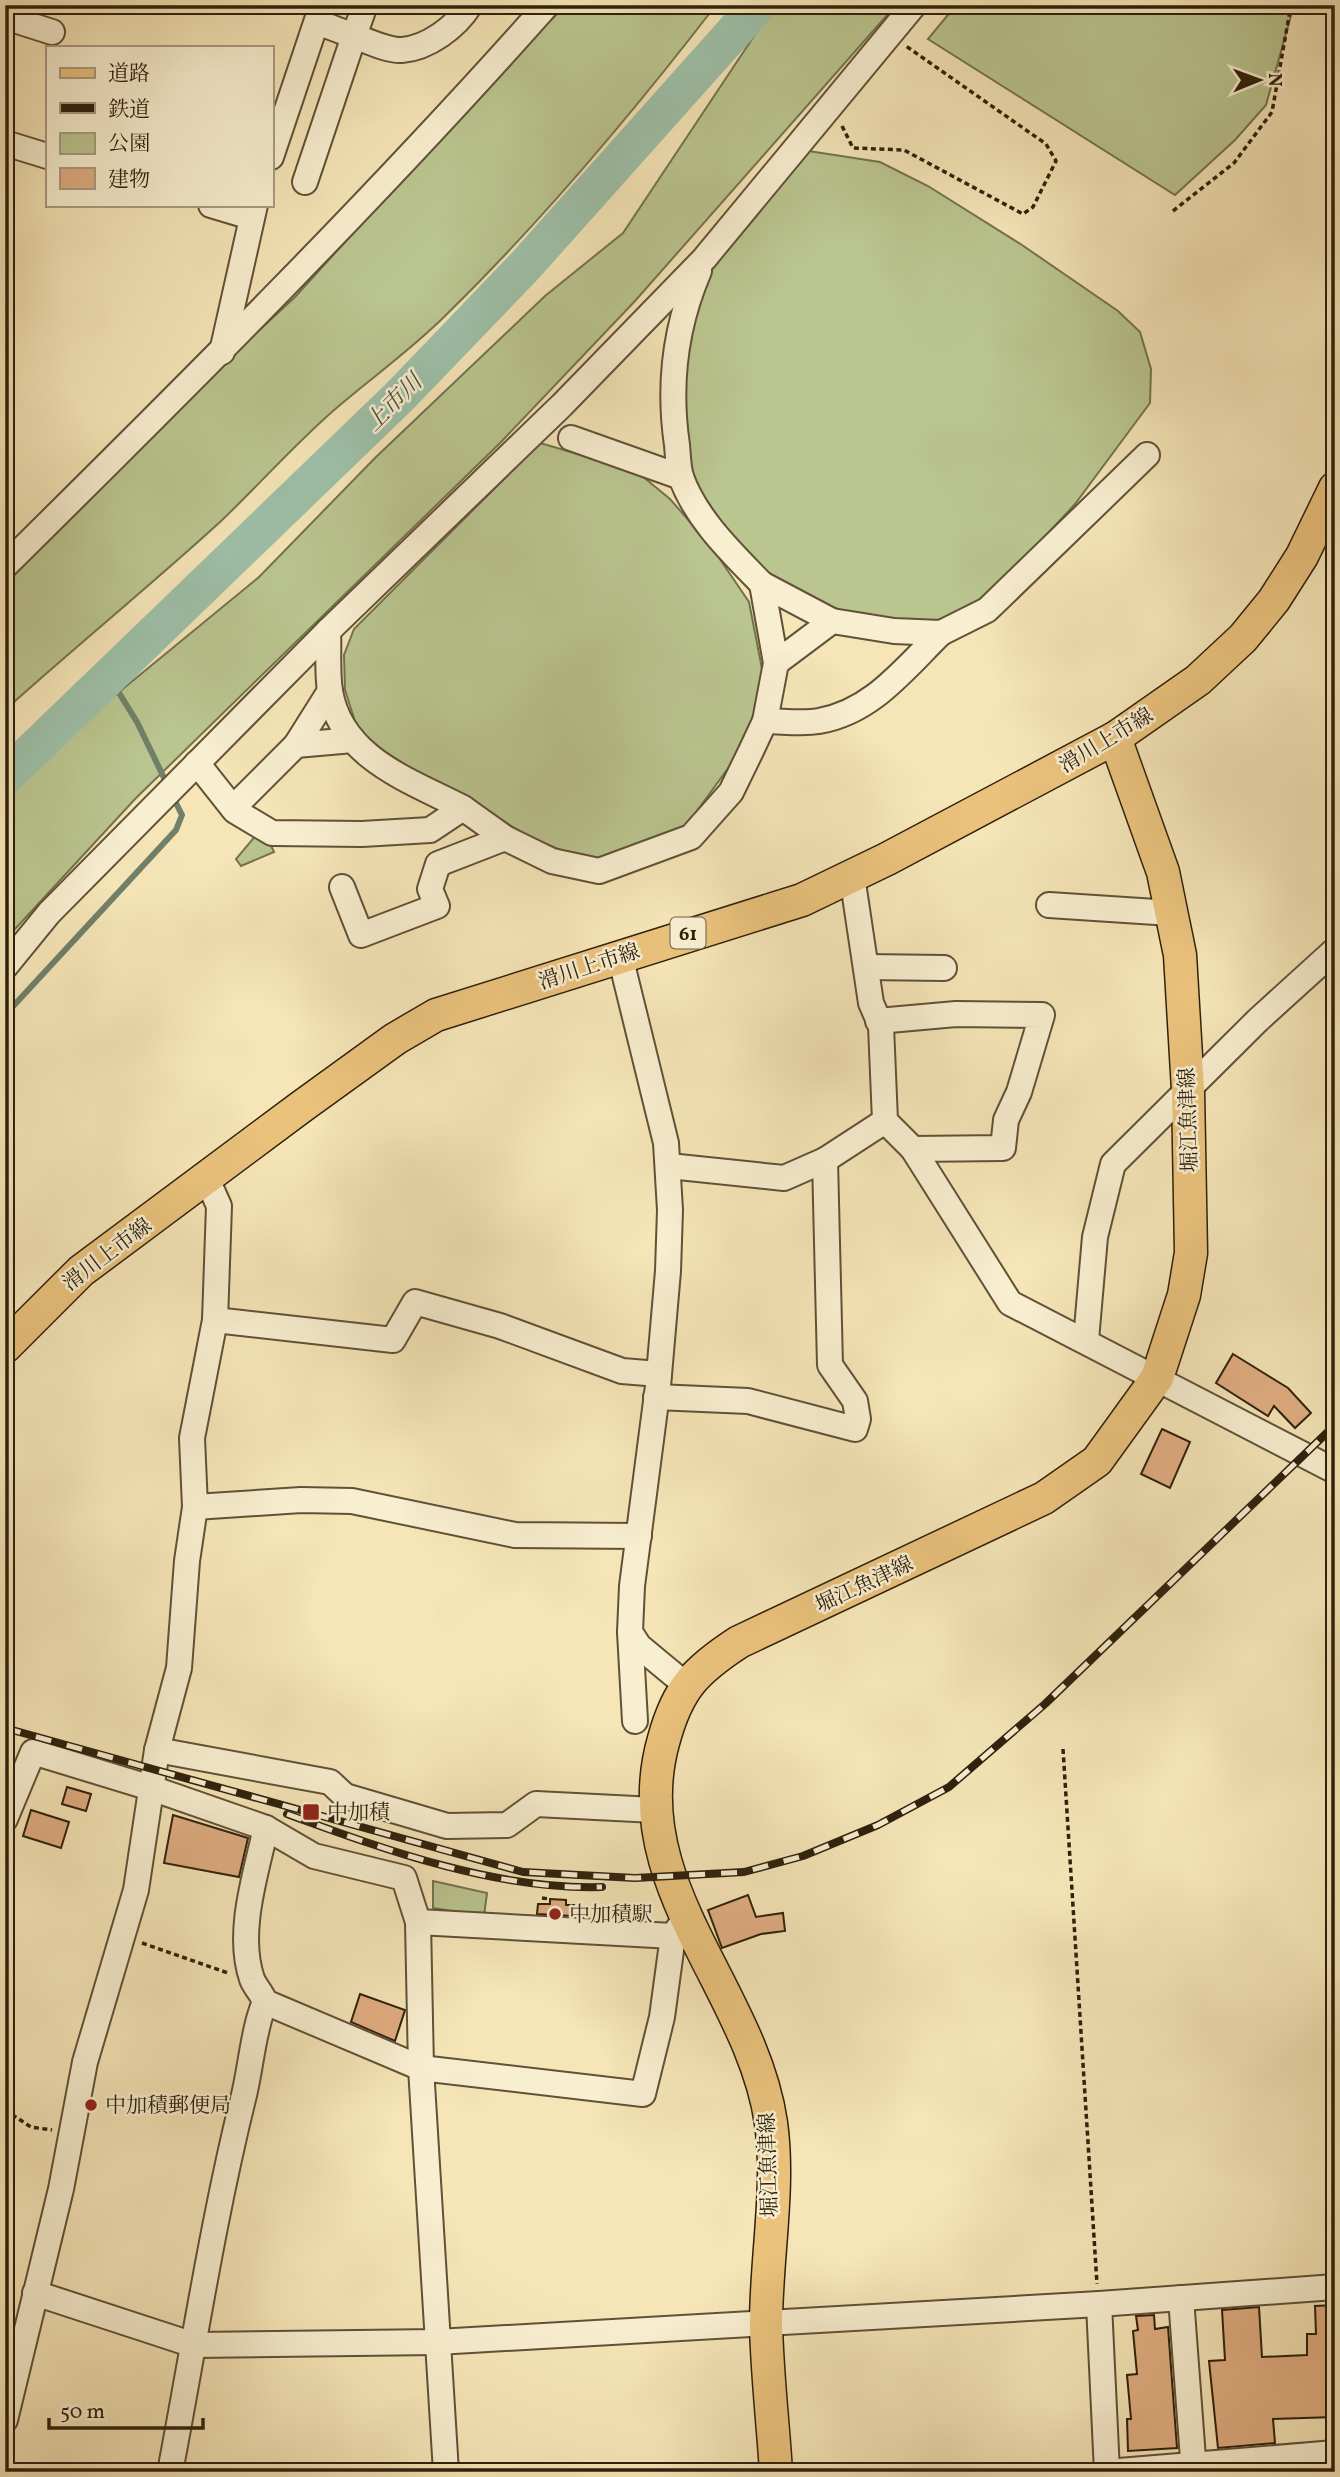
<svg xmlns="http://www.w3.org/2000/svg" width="1340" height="2477" font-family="Vollkorn,'Noto Serif JP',serif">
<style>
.green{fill:#bac58f;stroke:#74724e;stroke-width:2}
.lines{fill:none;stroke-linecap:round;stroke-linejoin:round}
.stream{stroke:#71806a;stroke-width:6}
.river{stroke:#9dc0a8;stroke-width:37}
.building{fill:#e0ad81;stroke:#2e200c;stroke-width:2}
.minor-casing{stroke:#605137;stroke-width:28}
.major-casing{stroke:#2e200c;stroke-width:35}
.path{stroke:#2e200c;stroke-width:3.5;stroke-dasharray:5 3.5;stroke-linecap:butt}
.minor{stroke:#f8eed0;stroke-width:24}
.major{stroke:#eac27c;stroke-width:32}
.rail-casing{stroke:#2e200c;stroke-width:8}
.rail{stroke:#f8eed0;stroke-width:5;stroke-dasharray:16;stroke-linecap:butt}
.poi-dot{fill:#8f2418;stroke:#f8eed0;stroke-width:2.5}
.labels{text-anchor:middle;stroke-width:5;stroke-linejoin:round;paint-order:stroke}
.shield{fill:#f8eed0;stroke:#6b5e47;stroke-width:2}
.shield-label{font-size:19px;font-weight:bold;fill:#2e200c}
.street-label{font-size:21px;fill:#2e200c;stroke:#f8eed0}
.poi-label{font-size:21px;fill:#2e200c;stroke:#f8eed0;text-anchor:start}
.water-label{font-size:23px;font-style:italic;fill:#4f503b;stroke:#f8eed0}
</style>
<rect width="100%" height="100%" fill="#f5e5b7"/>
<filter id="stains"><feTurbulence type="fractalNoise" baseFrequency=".00286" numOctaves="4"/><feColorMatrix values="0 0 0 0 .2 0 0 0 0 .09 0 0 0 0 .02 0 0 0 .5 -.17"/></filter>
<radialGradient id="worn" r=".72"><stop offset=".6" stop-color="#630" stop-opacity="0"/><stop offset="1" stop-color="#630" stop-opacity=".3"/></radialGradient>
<g class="green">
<path d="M566 5H716C632 114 544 219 446 315 411 350 370 379 333 411 293 446 258 486 220 522 150 586 76 646 5 710V580L208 378 295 297 509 62Z"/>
<path d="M778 5H896L635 301 501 442 135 799 5 940V794L85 720 259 577 375 458 545 296 623 233 760 27Z"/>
<path d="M956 5H1294L1266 105 1235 140 1175 195 928 39Z"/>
<path d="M802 150 880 162 928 186 1022 245 1118 311 1140 332 1151 369 1150 403 1075 504 997 588 958 617 919 624 829 610 769 579 731 535 693 482 682 407 687 328 715 260Z"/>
<path d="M540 443 636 471 670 499 711 546 749 602 763 674 748 741 686 826 588 862 528 836 466 799 385 759 360 737 345 690 344 655 354 629Z"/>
<path d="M257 834 269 841 274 852 241 866 236 859Z"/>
<path d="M433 1881 487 1893 484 1916 433 1908Z"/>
</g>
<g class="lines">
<g class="stream">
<path d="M108 675 137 722 167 784"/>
<path d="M5 1015 176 830 182 815 173 797"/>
</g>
<path class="river" d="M5 777 400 396 524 267 758 5"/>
</g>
<g class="building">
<path d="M1233 1354 1288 1388 1311 1413 1295 1428 1274 1406 1268 1416 1216 1383Z"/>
<path d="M1162 1429 1190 1442 1170 1488 1141 1474Z"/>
<path d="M67 1787 91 1794 86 1811 62 1804Z"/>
<path d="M31 1810 69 1822 61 1848 23 1836Z"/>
<path d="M173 1815 248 1838 239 1877 164 1863Z"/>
<path d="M748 1895 756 1917 783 1913 785 1931 761 1934 722 1948 708 1910Z"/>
<path d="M550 1899 566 1900V1905H574L573 1916 537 1914 538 1904H550Z"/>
<path d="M360 1994 405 2010 395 2041 351 2022Z"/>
<path d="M1335 2305V2417L1273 2419 1275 2443 1218 2448 1209 2361 1225 2360 1222 2310 1259 2307 1262 2357 1307 2355V2334H1316L1315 2306Z"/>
<path d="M1154 2315 1155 2329 1168 2327 1177 2448 1128 2451 1127 2419H1131L1127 2375 1137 2374 1133 2331 1138 2330 1136 2316Z"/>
</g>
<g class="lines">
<defs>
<g id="minor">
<path d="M5 17 52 32"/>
<path d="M317 22 354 36 365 5"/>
<path d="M5 143 47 156"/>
<path d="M271 157 322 5"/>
<path d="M305 182 354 36C368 41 388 51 402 50 428 48 456 27 470 5"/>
<path d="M211 205 251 217"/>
<path d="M699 271C675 327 668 384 677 445 678 455 678 467 681 477 696 519 732 553 762 584"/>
<path d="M222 352 255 205"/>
<path d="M571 438 681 477"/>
<path d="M5 566C190 383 374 200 547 5"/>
<path d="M832 621 894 631 941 633 987 610 1147 455"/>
<path d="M330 691 296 745 353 740"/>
<path d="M765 721C782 721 802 724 819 721 872 712 904 669 941 633"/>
<path d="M197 763 235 811 272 833 362 834 430 830 463 808C409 780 341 758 330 691 327 672 329 651 328 631"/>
<path d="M233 808 296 745"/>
<path d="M505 838 552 861 599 871 691 837 731 792 751 751 765 721 776 663 832 621 762 584 776 663"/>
<path d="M852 876 871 1003 881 1026 885 1121 913 1149 1010 1303 1335 1471"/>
<path d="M342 887 361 935 437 906 430 889 438 864 505 838 463 808"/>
<path d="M1049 905 1171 913"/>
<path d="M620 956 666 1143 670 1210 668 1271 658 1386 632 1586 630 1632 639 1646 686 1685"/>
<path d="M5 967 49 913 328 631 562 405 704 259 914 5"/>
<path d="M866 967 944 968"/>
<path d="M878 1021 956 1014 1042 1015 1019 1092 1006 1120 1003 1148 913 1149"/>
<path d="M669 1166 784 1178 825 1160 885 1121"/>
<path d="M215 1320 393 1340 415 1302 500 1326 622 1371 659 1374"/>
<path d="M1086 1340 1095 1237 1113 1164 1258 1020 1335 950"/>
<path d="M656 1397 748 1401 855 1429 858 1419 855 1401 830 1365 825 1160"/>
<path d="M195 1507 301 1500 352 1501 515 1535 639 1536"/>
<path d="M630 1632 635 1721"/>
<path d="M157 1750 330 1782 345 1796 447 1826 507 1825 536 1804 655 1810"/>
<path d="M5 1819 33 1752 151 1788 266 1828 314 1856 404 1878 418 1922 421 2068 446 2472"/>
<path d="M418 1922 673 1936"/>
<path d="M265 2002 421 2068 643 2094 662 2017 673 1936 686 1917"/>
<path d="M35 2293 194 2345 437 2342 1099 2304 1335 2287"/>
<path d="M1181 2298 1194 2472"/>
<path d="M1099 2304 1107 2472"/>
<path d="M5 2420 61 2189 85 2062 136 1890 157 1750 179 1668 187 1561 195 1507 192 1438 215 1320 219 1206 207 1179"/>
<path d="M170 2472C194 2346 213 2219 244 2095 251 2066 254 2026 265 2002 262 1993 255 1987 252 1979 236 1933 256 1873 266 1828"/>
<path d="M1107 2472 1335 2453"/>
</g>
<g id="major">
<path d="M5 1347 81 1271 301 1107 395 1039 436 1015 802 900 887 859 1115 738 1198 680 1243 638 1274 600 1302 556 1335 488"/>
<path d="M776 2472C773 2423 767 2373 766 2324 766 2259 780 2187 771 2123 752 1989 622 1883 664 1739 678 1688 696 1670 739 1642L1044 1498 1097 1461 1157 1378 1184 1295 1191 1253 1188 1090 1180 955 1163 872 1115 738"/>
</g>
</defs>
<use href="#minor" class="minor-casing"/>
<use href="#major" class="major-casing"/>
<g class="path">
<path d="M842 126 853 148 904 150 1023 214 1033 207 1056 161 1046 144 906 46"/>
<path d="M1173 211 1234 163 1272 112 1291 5"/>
<path d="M1063 1749 1097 2284"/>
<path d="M542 1898 550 1899"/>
<path d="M142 1943 228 1973"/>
<path d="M5 2110 31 2127 52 2130"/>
</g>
<use href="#minor" class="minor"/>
<use href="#major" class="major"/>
<defs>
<g id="rail">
<path d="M5 1728 523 1872 635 1878 744 1872 803 1856 878 1825 949 1787 1045 1704 1335 1425"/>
<path d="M287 1814C386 1850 495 1890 602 1887"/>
</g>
</defs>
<use href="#rail" class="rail-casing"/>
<use href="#rail" class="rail"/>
</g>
<g class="poi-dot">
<rect x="302" y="1803" width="18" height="18" rx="3.5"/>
<circle cx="555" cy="1914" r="7"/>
<circle cx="91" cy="2105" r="7"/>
</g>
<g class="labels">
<rect class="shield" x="670.5" y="917.5" width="35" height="31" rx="5"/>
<g class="shield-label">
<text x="688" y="940">61</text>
</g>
<g class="street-label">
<text transform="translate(1106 740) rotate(-31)" y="7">滑川上市線</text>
<text transform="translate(589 966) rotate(-18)" y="7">滑川上市線</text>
<text transform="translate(1188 1120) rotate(-92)" y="7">堀江魚津線</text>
<text transform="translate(107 1254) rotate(-37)" y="7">滑川上市線</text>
<text transform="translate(864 1584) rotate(-25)" y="7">堀江魚津線</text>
<text transform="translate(768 2165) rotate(-92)" y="7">堀江魚津線</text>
</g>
<g class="poi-label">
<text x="327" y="1819">中加積</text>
<text x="569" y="1921">中加積駅</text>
<text x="105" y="2112">中加積郵便局</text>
</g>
<g class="water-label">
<text transform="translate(393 402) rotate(-45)" y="8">上市川</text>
</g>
</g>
<rect width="1340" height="2477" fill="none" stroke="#f5e5b7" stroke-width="28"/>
<rect x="7" y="7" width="1326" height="2463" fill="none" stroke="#2e200c" stroke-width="3.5"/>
<rect x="14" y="14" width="1312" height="2449" fill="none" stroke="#2e200c" stroke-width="2"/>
<rect x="46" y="46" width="228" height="161" fill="#f8eed0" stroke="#a79c82" stroke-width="2"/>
<rect x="60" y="68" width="35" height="10" fill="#eac27c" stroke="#a79c82" stroke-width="2"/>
<text x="108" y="80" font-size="21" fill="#2e200c">道路</text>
<rect x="60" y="103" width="35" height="10" fill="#2e200c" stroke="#a79c82" stroke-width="2"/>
<text x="108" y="116" font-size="21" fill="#2e200c">鉄道</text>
<rect x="60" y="133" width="35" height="21" fill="#bac58f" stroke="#a79c82" stroke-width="2"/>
<text x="108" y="150" font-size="21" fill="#2e200c">公園</text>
<rect x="60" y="168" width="35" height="21" fill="#e0ad81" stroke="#a79c82" stroke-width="2"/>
<text x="108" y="186" font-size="21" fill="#2e200c">建物</text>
<g transform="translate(1259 80) rotate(89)" stroke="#f8eed0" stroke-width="5" paint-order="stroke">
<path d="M0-5L12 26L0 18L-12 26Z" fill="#2e200c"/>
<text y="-10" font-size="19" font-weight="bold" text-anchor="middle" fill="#2e200c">N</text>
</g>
<path d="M49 2418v10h154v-10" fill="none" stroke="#2e200c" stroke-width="3.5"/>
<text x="60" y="2418" font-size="21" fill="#2e200c" stroke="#f8eed0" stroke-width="5" paint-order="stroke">50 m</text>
<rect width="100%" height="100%" filter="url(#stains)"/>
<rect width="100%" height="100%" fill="url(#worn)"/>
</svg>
